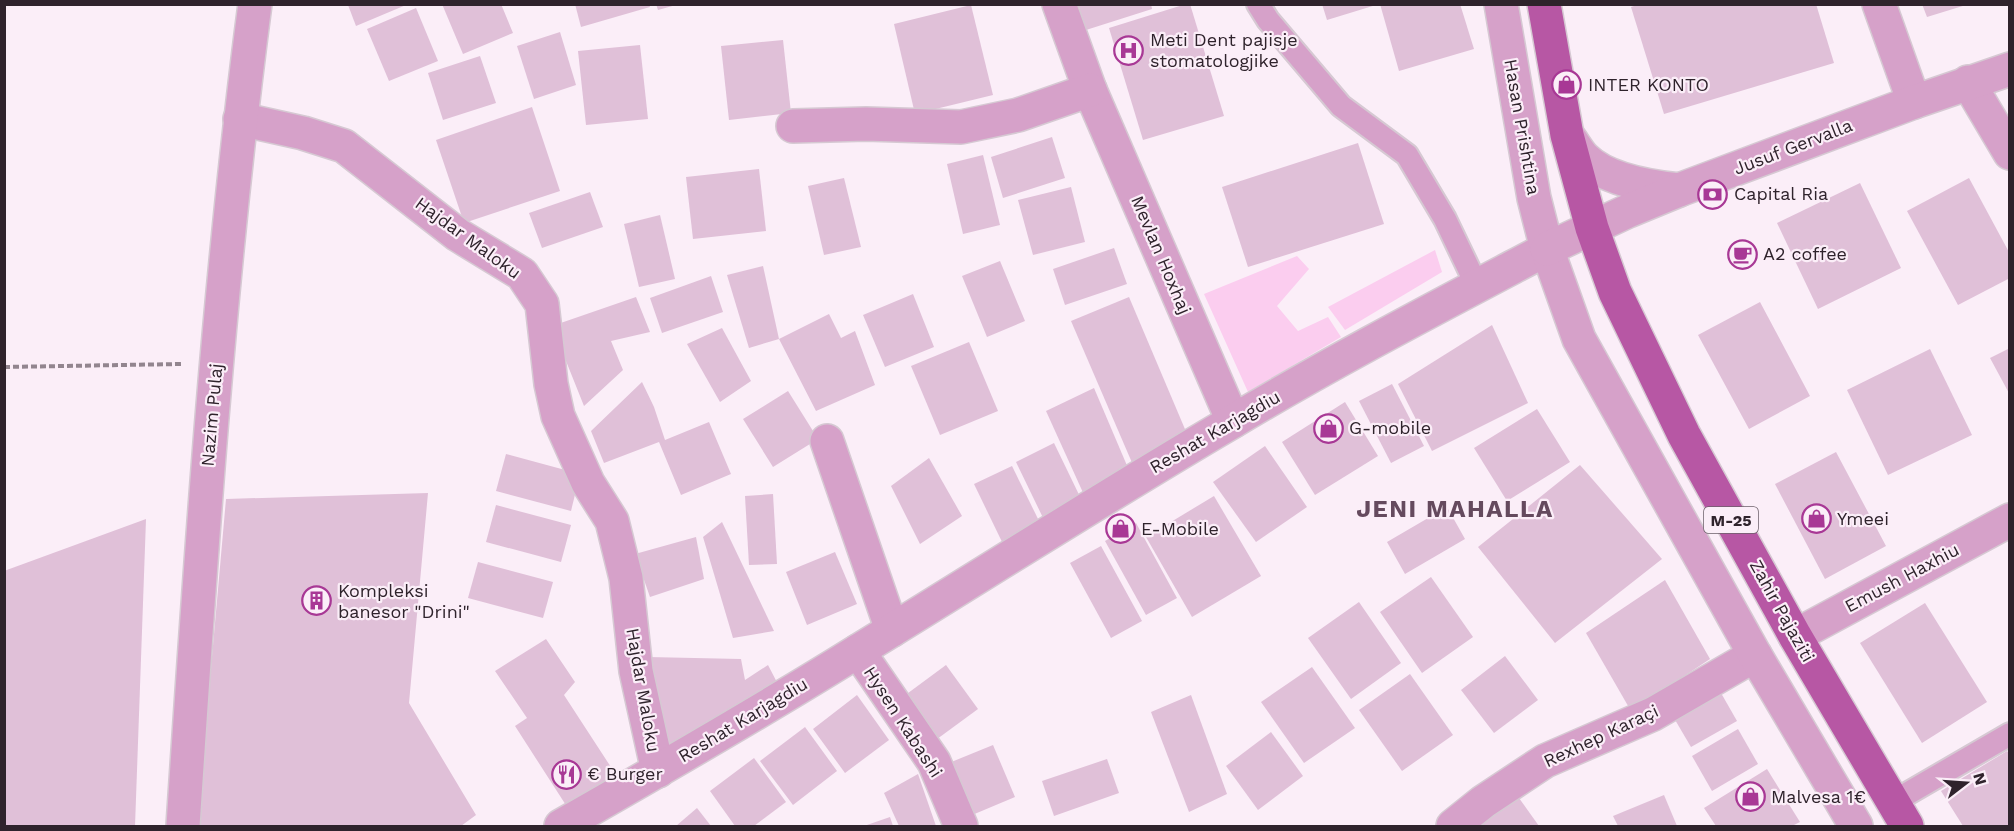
<svg xmlns="http://www.w3.org/2000/svg" width="2014" height="831" font-family="'Work Sans',sans-serif">
<style>
.green{fill:#fbcdef}
.building{fill:#e0c0d8}
.lines{fill:none;stroke-linecap:round;stroke-linejoin:round}
.service-casing{stroke:#d6c9d3;stroke-width:26}
.minor-casing{stroke:#d6c9d3;stroke-width:36}
.tertiary-casing{stroke:#d6c9d3;stroke-width:36}
.primary-casing{stroke:#d6c9d3;stroke-width:36}
.path{stroke:#92858f;stroke-width:4;stroke-dasharray:6 3;stroke-linecap:butt}
.service{stroke:#d6a1c9;stroke-width:22}
.minor{stroke:#d6a1c9;stroke-width:33}
.tertiary{stroke:#d6a1c9;stroke-width:33}
.primary{stroke:#b757a4;stroke-width:33}
.labels{text-anchor:middle;stroke-width:4.5;stroke-linejoin:round;paint-order:stroke}
.shield{fill:#fbeef8;stroke:#6c6069;stroke-width:1.5}
.shield-label{font-size:16px;font-weight:bold;fill:#2f232c}
.poi-label{font-size:18px;fill:#2f232c;stroke:#fbeef8;text-anchor:start}
.street-label{font-size:18px;fill:#2f232c;stroke:#fbeef8}
.district-label{font-size:24px;font-weight:bold;letter-spacing:1.5px;fill:#654a5e;stroke:#fbeef8}
</style>
<rect width="100%" height="100%" fill="#fbeef8"/>
<g class="green">
<path d="M1435 250 1442 272 1345 330 1328 307Z"/>
<path d="M1297 256 1309 269 1277 306 1298 331 1328 317 1341 337 1248 392 1204 294Z"/>
</g>
<g class="building">
<path d="M442 4H501L513 33 463 54Z"/>
<path d="M575 4H649L650 7 581 27Z"/>
<path d="M656 4H676V5L658 10Z"/>
<path d="M1078 4H1151L1152 9 1086 30Z"/>
<path d="M1186 4H1190L1224 116 1143 140 1109 28Z"/>
<path d="M1322 4H1376V5L1327 20Z"/>
<path d="M1380 4H1460L1474 49 1399 71Z"/>
<path d="M1640 4H1816L1834 63 1664 114 1631 7Z"/>
<path d="M1922 4H1966V5L1927 17Z"/>
<path d="M348 5H406L356 26Z"/>
<path d="M971 5 993 95 915 114 894 24Z"/>
<path d="M416 8 438 61 389 81 367 29Z"/>
<path d="M560 32 576 85 534 99 517 46Z"/>
<path d="M783 40 791 113 729 120 721 46Z"/>
<path d="M640 45 648 119 586 125 578 51Z"/>
<path d="M480 56 496 103 443 120 428 73Z"/>
<path d="M532 107 560 191 464 223 436 140Z"/>
<path d="M1052 137 1065 178 1003 198 991 157Z"/>
<path d="M1358 143 1384 224 1248 267 1222 187Z"/>
<path d="M983 155 1000 225 963 234 947 164Z"/>
<path d="M759 169 766 231 693 239 686 177Z"/>
<path d="M844 178 861 247 824 255 808 186Z"/>
<path d="M1969 178 2010 254V278L1958 305 1907 211Z"/>
<path d="M1860 183 1901 268 1818 309 1777 223Z"/>
<path d="M1071 187 1085 242 1033 255 1018 200Z"/>
<path d="M590 192 603 227 542 248 529 213Z"/>
<path d="M660 215 675 279 639 287 624 224Z"/>
<path d="M1114 248 1127 284 1065 305 1053 269Z"/>
<path d="M1000 261 1025 321 987 337 962 276Z"/>
<path d="M763 266 779 339 749 348 727 275Z"/>
<path d="M711 276 723 312 662 333 650 298Z"/>
<path d="M913 294 934 347 885 367 863 315Z"/>
<path d="M636 297 650 332 611 341 623 370 584 406 552 326Z"/>
<path d="M1129 297 1190 441 1133 465 1071 321Z"/>
<path d="M1760 302 1810 396 1749 429 1698 335Z"/>
<path d="M829 314 841 338 855 331 875 385 816 411 779 339Z"/>
<path d="M1492 325 1528 403 1432 451 1398 384Z"/>
<path d="M722 328 751 381 720 402 687 344Z"/>
<path d="M969 342 998 411 940 435 911 366Z"/>
<path d="M2010 348V395L1990 358Z"/>
<path d="M1930 349 1972 435 1888 475 1847 390Z"/>
<path d="M642 382 654 407 665 440 709 422 731 474 681 495 659 442 604 463 591 431Z"/>
<path d="M1392 384 1424 446 1391 463 1359 401Z"/>
<path d="M1094 388 1131 475 1085 497 1046 411Z"/>
<path d="M788 391 818 439 773 467 743 419Z"/>
<path d="M1345 402 1378 456 1315 495 1282 442Z"/>
<path d="M1537 409 1570 462 1507 501 1474 448Z"/>
<path d="M1054 443 1084 505 1046 524 1016 462Z"/>
<path d="M1265 446 1307 507 1256 542 1213 482Z"/>
<path d="M1836 452 1886 546 1825 579 1775 484Z"/>
<path d="M506 454 580 474 571 511 496 491Z"/>
<path d="M929 458 962 516 920 544 891 486Z"/>
<path d="M1580 465 1662 559 1555 643 1478 547Z"/>
<path d="M1012 466 1042 527 1004 546 974 484Z"/>
<path d="M428 493 409 703 476 815 461 826H197L226 499Z"/>
<path d="M773 494 777 564 749 565 745 496Z"/>
<path d="M1214 496 1261 576 1192 617 1146 537Z"/>
<path d="M496 505 571 525 561 562 486 542Z"/>
<path d="M1447 507 1465 539 1405 574 1387 542Z"/>
<path d="M146 519 135 826H4V571Z"/>
<path d="M722 522 774 631 733 638 703 537Z"/>
<path d="M1136 523 1177 598 1146 615 1105 541Z"/>
<path d="M696 537 704 579 650 597 635 554Z"/>
<path d="M1101 546 1142 621 1111 638 1070 563Z"/>
<path d="M835 552 857 604 807 625 786 572Z"/>
<path d="M478 562 553 582 543 618 468 598Z"/>
<path d="M1431 577 1473 637 1422 673 1380 612Z"/>
<path d="M1665 580 1710 659 1631 711 1586 633Z"/>
<path d="M1359 602 1401 663 1351 699 1308 638Z"/>
<path d="M1925 603 1987 702 1922 743 1860 643Z"/>
<path d="M546 639 575 682 564 695 620 781 571 813 515 726 527 718 495 671Z"/>
<path d="M1505 656 1538 700 1494 733 1461 690Z"/>
<path d="M648 657 741 659 745 680 768 665 781 690 673 754 660 733Z"/>
<path d="M946 665 978 709 933 742 900 699Z"/>
<path d="M1312 667 1355 728 1304 763 1261 702Z"/>
<path d="M1410 674 1453 735 1402 771 1359 710Z"/>
<path d="M1717 686 1737 721 1691 747 1671 713Z"/>
<path d="M857 695 889 740 845 773 813 729Z"/>
<path d="M1191 695 1227 794 1189 812 1151 712Z"/>
<path d="M805 727 837 771 793 805 760 761Z"/>
<path d="M1738 729 1758 764 1712 791 1692 756Z"/>
<path d="M1271 732 1303 776 1258 810 1226 766Z"/>
<path d="M993 745 1015 797 965 818 944 765Z"/>
<path d="M2007 751 2010 755V826H1963L1941 791Z"/>
<path d="M754 758 786 802 754 826H735L710 791Z"/>
<path d="M1107 759 1119 793 1054 816 1042 781Z"/>
<path d="M1767 769 1800 822 1792 826H1716L1704 808Z"/>
<path d="M918 774 936 826H899L884 793Z"/>
<path d="M1664 795 1677 826H1618L1613 816Z"/>
<path d="M1519 798 1539 826H1478Z"/>
<path d="M697 808 711 826H676Z"/>
<path d="M890 817 893 826H864Z"/>
</g>
<g class="lines">
<defs>
<g id="service">
<path d="M1258 4 1268 20 1341 106 1407 155 1445 219 1477 286"/>
<path d="M1893 802 2010 734"/>
</g>
<g id="minor">
<path d="M1059 4 1090 90 1233 421"/>
<path d="M1879 4 1914 102"/>
<path d="M1968 82 2010 153"/>
<path d="M240 119 303 133 344 146 458 235 522 274 542 304 551 384 558 416 588 483 612 521 626 578 636 671 658 771"/>
<path d="M793 126 866 124 961 127 1018 115 1090 90"/>
<path d="M827 441 892 630"/>
<path d="M1795 636 2010 520"/>
<path d="M858 651 934 762 961 826"/>
<path d="M183 826C201 552 219 277 255 4"/>
<path d="M561 826C661 769 760 712 858 651 982 575 1104 497 1230 423 1333 361 1441 305 1547 249"/>
<path d="M1453 826 1483 802 1545 761 1653 714 1755 655"/>
</g>
<g id="tertiary">
<path d="M1501 4 1534 198 1547 249 1579 339 1755 655 1856 826"/>
<path d="M1567 135C1573 142 1578 152 1584 158 1606 180 1650 187 1679 190"/>
<path d="M1547 249 1628 211 1679 190 1914 102 2010 69"/>
</g>
<path id="primary" d="M1544 4 1567 135 1592 228 1615 292 1684 435 1795 636 1907 826"/>
</defs>
<use href="#service" class="service-casing"/>
<use href="#minor" class="minor-casing"/>
<use href="#tertiary" class="tertiary-casing"/>
<use href="#primary" class="primary-casing"/>
<path class="path" d="M4 367 181 364"/>
<use href="#service" class="service"/>
<use href="#minor" class="minor"/>
<use href="#tertiary" class="tertiary"/>
<use href="#primary" class="primary"/>
</g>
<defs>
<symbol id="hospital-ring" viewBox="-11 -11 22 22"><circle r="9.5" fill="#fbeef8" stroke="#a83895" stroke-width="1.5"/><path d="M-5-5h3v3.5h4V-5h3V5h-3V1.5h-4V5h-3Z" fill="#a83895"/></symbol>
<symbol id="shop-ring" viewBox="-11 -11 22 22"><circle r="9.5" fill="#fbeef8" stroke="#a83895" stroke-width="1.5"/><path d="M-5-2.5h2.3a2.7 3.5 0 0 1 5.4 0H5L5.5 6h-11ZM-1.5-2.5h3a1.5 2.3 0 0 0-3 0Z" fill="#a83895"/></symbol>
<symbol id="bank-ring" viewBox="-11 -11 22 22"><circle r="9.5" fill="#fbeef8" stroke="#a83895" stroke-width="1.5"/><path d="M-6-4H6V4H-6ZM0-2.3a2.3 2.3 0 1 0 0 4.6a2.3 2.3 0 1 0 0-4.6Z" fill="#a83895"/></symbol>
<symbol id="cafe-ring" viewBox="-11 -11 22 22"><circle r="9.5" fill="#fbeef8" stroke="#a83895" stroke-width="1.5"/><path d="M-5.5-4.5H6V0H3Q3 3.5 0 3.5H-2.5Q-5.5 3.5-5.5 0ZM3-3.2v2h1.7v-2ZM-6 4.5H4V6H-6Z" fill="#a83895"/></symbol>
<symbol id="building-ring" viewBox="-11 -11 22 22"><circle r="9.5" fill="#fbeef8" stroke="#a83895" stroke-width="1.5"/><path d="M-4-6H4V6H1V3H-1V6H-4ZM-2.5-4.3h1.7v1.8h-1.7ZM.8-4.3h1.7v1.8H.8ZM-2.5-1h1.7V.8h-1.7ZM.8-1h1.7V.8H.8Z" fill="#a83895"/></symbol>
<symbol id="restaurant-ring" viewBox="-11 -11 22 22"><circle r="9.5" fill="#fbeef8" stroke="#a83895" stroke-width="1.5"/><path d="M-5-6h1v4h1v-4h1v4h1v-4h1v5L-1.5 .5V6h-2V.5L-5-1ZM5-6V6H3V1.5H1.5Q1.5-4 5-6Z" fill="#a83895"/></symbol>
</defs>
<g fill-rule="evenodd">
<use href="#hospital-ring" x="1112" y="34" width="33" height="33"/>
<use href="#shop-ring" x="1550" y="68" width="33" height="33"/>
<use href="#bank-ring" x="1696" y="178" width="33" height="33"/>
<use href="#cafe-ring" x="1726" y="238" width="33" height="33"/>
<use href="#shop-ring" x="1312" y="412" width="33" height="33"/>
<use href="#shop-ring" x="1800" y="502" width="33" height="33"/>
<use href="#shop-ring" x="1104" y="512" width="33" height="33"/>
<use href="#building-ring" x="300" y="584" width="33" height="33"/>
<use href="#restaurant-ring" x="550" y="758" width="33" height="33"/>
<use href="#shop-ring" x="1734" y="780" width="33" height="33"/>
</g>
<g class="labels">
<rect class="shield" x="1704" y="507" width="54" height="26" rx="4.5"/>
<g class="shield-label">
<text x="1731" y="526">M-25</text>
</g>
<g class="poi-label">
<text x="1150" y="46">Meti Dent pajisje<tspan x="1150" dy="21">stomatologjike</tspan></text>
<text x="1588" y="91">INTER KONTO</text>
<text x="1734" y="200">Capital Ria</text>
<text x="1763" y="260">A2 coffee</text>
<text x="1349" y="434">G-mobile</text>
<text x="1837" y="525">Ymeei</text>
<text x="1141" y="535">E-Mobile</text>
<text x="338" y="597">Kompleksi<tspan x="338" dy="21">banesor "Drini"</tspan></text>
<text x="587" y="780">€ Burger</text>
<text x="1771" y="803">Malvesa 1€</text>
</g>
<g class="street-label">
<text transform="translate(1522 127) rotate(80)" y="6">Hasan Prishtina</text>
<text transform="translate(1793 147) rotate(-21)" y="6">Jusuf Gervalla</text>
<text transform="translate(468 238) rotate(36)" y="6">Hajdar Maloku</text>
<text transform="translate(1161 255) rotate(67)" y="6">Mevlan Hoxhaj</text>
<text transform="translate(212 415) rotate(-85)" y="6">Nazim Pulaj</text>
<text transform="translate(1215 432) rotate(-30)" y="6">Reshat Karjagdiu</text>
<text transform="translate(1902 578) rotate(-28)" y="6">Emush Haxhiu</text>
<text transform="translate(1782 611) rotate(61)" y="6">Zahir Pajaziti</text>
<text transform="translate(643 690) rotate(80)" y="6">Hajdar Maloku</text>
<text transform="translate(743 720) rotate(-31)" y="6">Reshat Karjagdiu</text>
<text transform="translate(903 722) rotate(57)" y="6">Hysen Kabashi</text>
<text transform="translate(1601 736) rotate(-25)" y="6">Rexhep Karaçi</text>
</g>
<g class="district-label">
<text x="1455" y="517">JENI MAHALLA</text>
</g>
</g>
<rect width="2014" height="831" fill="none" stroke="#2f232c" stroke-width="12"/>
<g transform="translate(1966 783) rotate(73)" stroke="#fbeef8" stroke-width="4.5" paint-order="stroke">
<path d="M0-4.5L10 22L0 15L-10 22Z" fill="#2f232c"/>
<text y="-9" font-size="16" font-weight="bold" text-anchor="middle" fill="#2f232c">N</text>
</g>
</svg>
